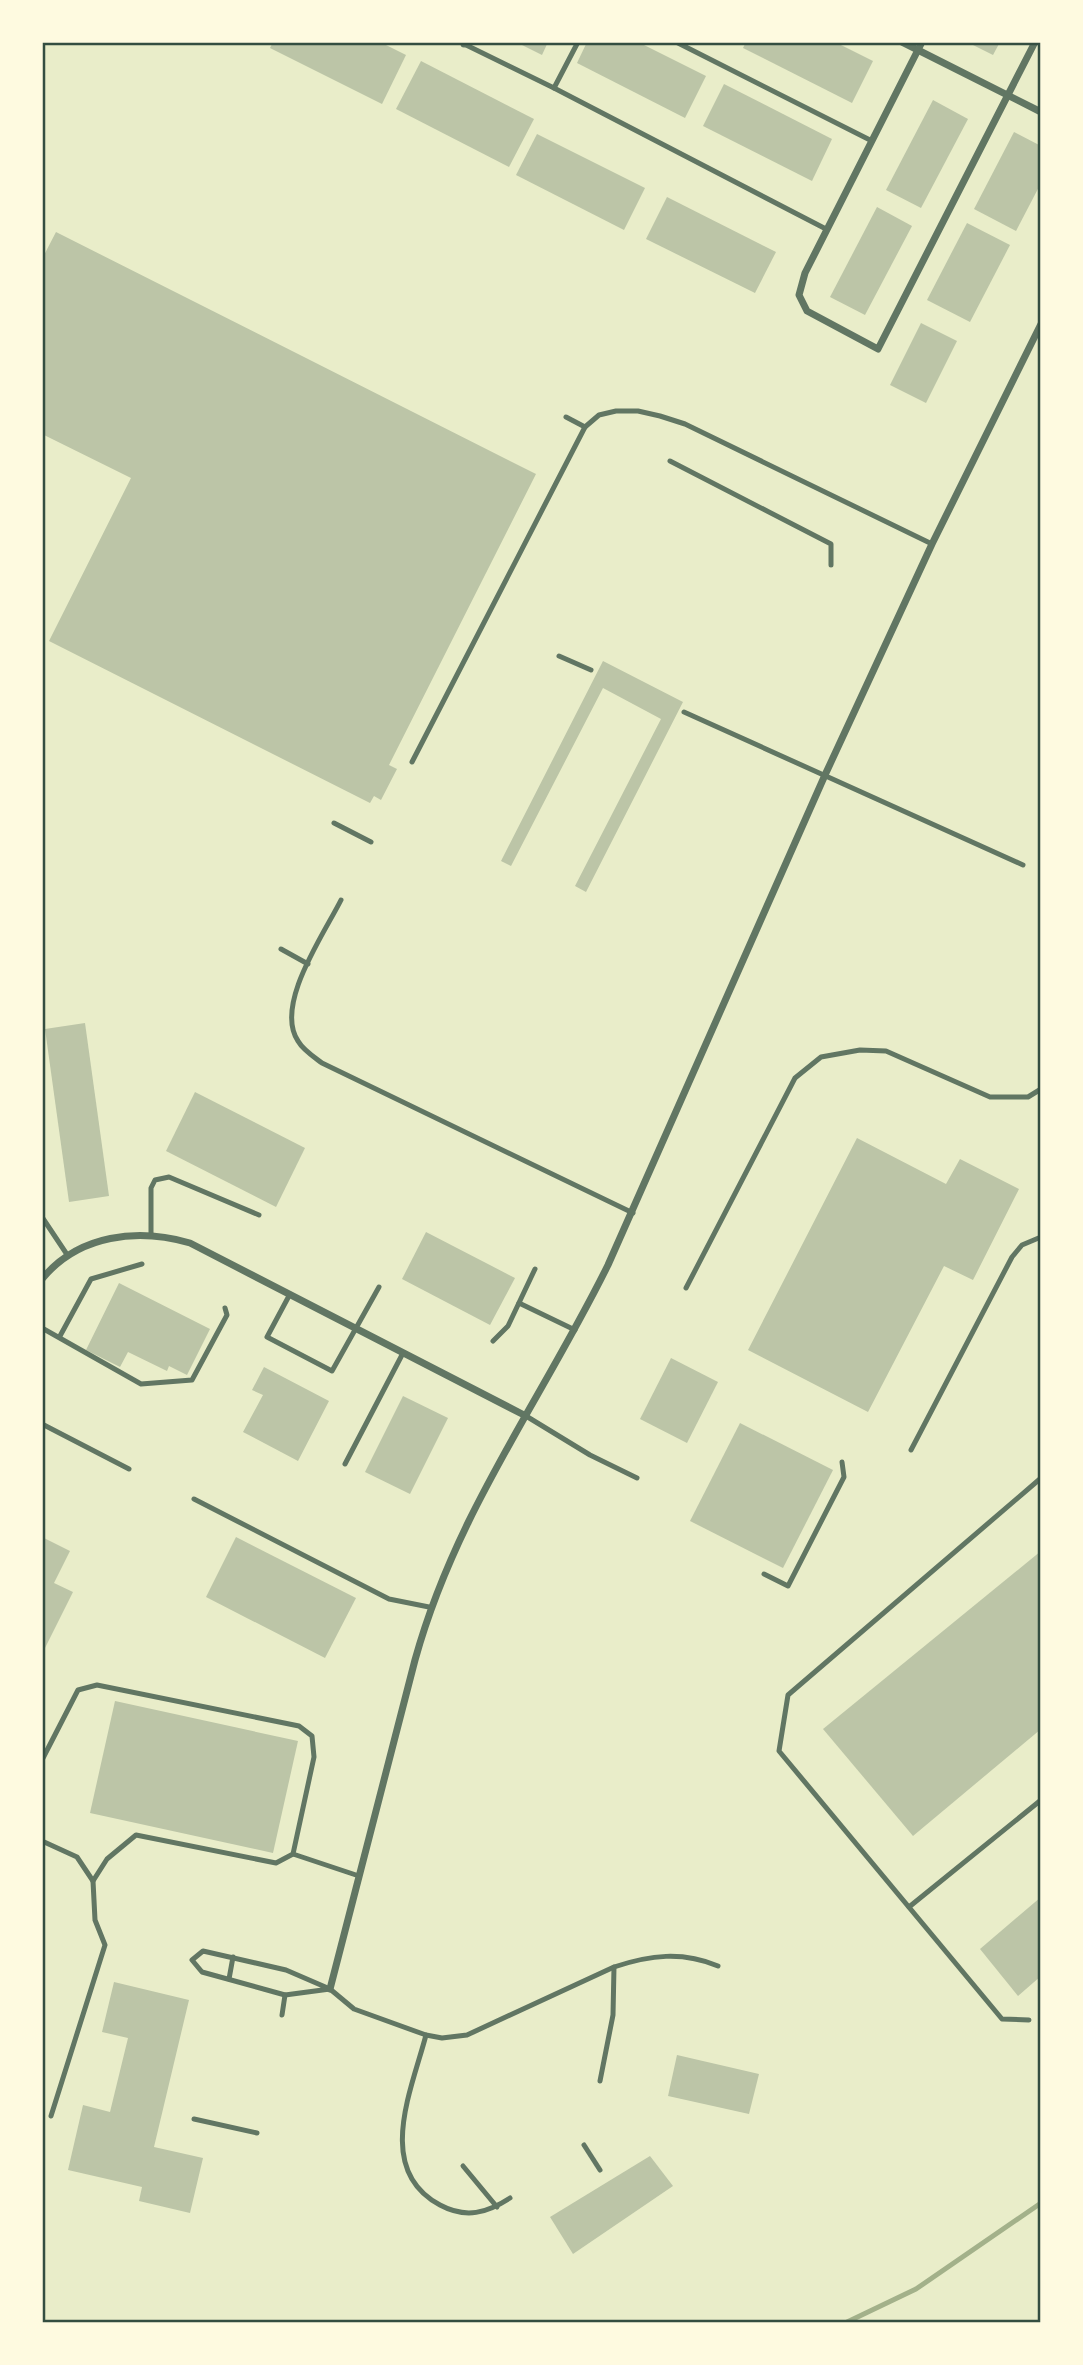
<svg xmlns="http://www.w3.org/2000/svg" width="1083" height="2365" font-family="Poppins,sans-serif">
<style>
.lines{fill:none;stroke-linecap:round;stroke-linejoin:round}
.stream{stroke:#a3b18a;stroke-width:5}
.building{fill:#bcc5a7}
.service{stroke:#617663;stroke-width:5}
.minor{stroke:#617663;stroke-width:7}
.neatline{fill:none;stroke:#344e41;stroke-width:2.5}
</style>
<rect width="100%" height="100%" fill="#e9edc9"/>
<g class="lines">
<path class="stream" d="M845 2323 916 2289 1041 2203"/>
</g>
<g class="building">
<path d="M273 42H380L406 55 382 104 270 48Z"/>
<path d="M516 42H548L542 55Z"/>
<path d="M587 42H638L706 76 685 118 577 63Z"/>
<path d="M746 42H835L873 61 852 103 743 48Z"/>
<path d="M967 42H1000L993 55Z"/>
<path d="M421 61 534 119 509 167 396 109Z"/>
<path d="M724 84 832 139 812 181 703 126Z"/>
<path d="M933 100 968 119 921 208 886 190Z"/>
<path d="M1014 132 1041 146V183L1016 231 974 209Z"/>
<path d="M537 134 645 188 624 230 516 175Z"/>
<path d="M667 197 776 252 755 293 646 239Z"/>
<path d="M877 207 912 226 865 315 830 297Z"/>
<path d="M967 223 1010 245 970 322 927 300Z"/>
<path d="M56 232 536 474 389 765 397 769 381 800 374 796 370 803 49 641 131 478 42 434V259Z"/>
<path d="M921 323 957 341 926 403 890 385Z"/>
<path d="M603 661 683 702 586 892 575 886 661 719 603 688 511 866 501 861Z"/>
<path d="M85 1023 109 1196 69 1202 45 1029Z"/>
<path d="M195 1092 305 1148 276 1207 166 1151Z"/>
<path d="M857 1138 946 1184 960 1159 1019 1189 973 1280 944 1266 868 1412 748 1350Z"/>
<path d="M426 1232 515 1278 490 1325 402 1279Z"/>
<path d="M119 1283 210 1329 187 1375 169 1366 167 1371 128 1352 120 1367 86 1350Z"/>
<path d="M671 1358 718 1382 687 1443 640 1419Z"/>
<path d="M264 1367 329 1401 298 1461 243 1432 263 1395 252 1390Z"/>
<path d="M403 1396 448 1418 410 1494 365 1472Z"/>
<path d="M740 1423 833 1470 783 1568 690 1521Z"/>
<path d="M42 1537 70 1551 54 1583 73 1592 42 1654Z"/>
<path d="M236 1537 356 1598 325 1658 206 1597Z"/>
<path d="M1041 1551V1729L913 1836 823 1729Z"/>
<path d="M115 1701 298 1741 273 1853 90 1813Z"/>
<path d="M1041 1897V1976L1018 1996 980 1949Z"/>
<path d="M114 1982 189 2000 154 2147 203 2158 190 2213 139 2201 142 2187 68 2170 83 2105 110 2112 128 2038 102 2032Z"/>
<path d="M677 2055 759 2074 749 2114 668 2096Z"/>
<path d="M650 2156 673 2186 573 2254 550 2217Z"/>
</g>
<g class="lines">
<g class="service">
<path d="M460 42 554 88"/>
<path d="M578 42 554 88 826 229"/>
<path d="M676 42 872 141"/>
<path d="M566 417 585 427"/>
<path d="M670 461 831 544V565"/>
<path d="M559 656 591 670"/>
<path d="M684 712 1023 865"/>
<path d="M412 762 585 427 599 415 616 411H638L660 416 685 424 932 544"/>
<path d="M334 823 371 842"/>
<path d="M341 900C324 934 274 1005 298 1041 303 1050 314 1057 322 1063L633 1213"/>
<path d="M281 949 308 964"/>
<path d="M42 1217 68 1256"/>
<path d="M151 1234V1188L155 1180 169 1177 259 1215"/>
<path d="M686 1288 795 1078 821 1057 860 1050 886 1051 990 1097H1028L1041 1089"/>
<path d="M290 1294 267 1337 332 1371 379 1287"/>
<path d="M519 1303 575 1330"/>
<path d="M42 1328 141 1384 192 1380 227 1315 225 1308"/>
<path d="M60 1336 91 1279 142 1264"/>
<path d="M493 1341 508 1326 535 1269"/>
<path d="M526 1416 590 1455 637 1478"/>
<path d="M42 1424 129 1469"/>
<path d="M911 1450 1012 1257 1022 1245 1041 1237"/>
<path d="M345 1464 403 1353"/>
<path d="M194 1499 389 1599 429 1607"/>
<path d="M764 1574 788 1586 844 1477 842 1462"/>
<path d="M42 1760 78 1690 97 1685 299 1726 312 1736 314 1757 293 1854 276 1863 136 1835 107 1859 93 1881"/>
<path d="M42 1841 77 1857 93 1881 95 1920 105 1945 51 2116"/>
<path d="M293 1854 359 1876"/>
<path d="M909 1907 1041 1800"/>
<path d="M229 1979 233 1957"/>
<path d="M330 1989 285 1995 202 1972 192 1960 203 1951 286 1970 330 1989 354 2009 426 2035C412 2089 374 2170 440 2205 466 2219 487 2213 510 2198"/>
<path d="M282 2015 285 1995"/>
<path d="M1029 2020 1002 2019 779 1751 788 1695 1041 1478"/>
<path d="M426 2035 442 2038 467 2035 614 1967"/>
<path d="M600 2081 613 2015 614 1967C650 1955 682 1951 718 1966"/>
<path d="M194 2119 257 2133"/>
<path d="M584 2145 600 2170"/>
<path d="M463 2166 497 2207"/>
</g>
<g class="minor">
<path d="M902 42 1041 112"/>
<path d="M922 42 805 273 799 295 807 311 878 349 1035 42"/>
<path d="M464 44V42"/>
<path d="M42 1279C79 1234 138 1228 190 1243L526 1416"/>
<path d="M330 1989 415 1660C456 1512 541 1401 608 1265L825 775 932 544 1041 324"/>
</g>
</g>
<rect width="1083" height="2365" fill="none" stroke="#fefae0" stroke-width="88"/>
<rect x="44" y="44" width="995" height="2277" class="neatline"/>
</svg>
